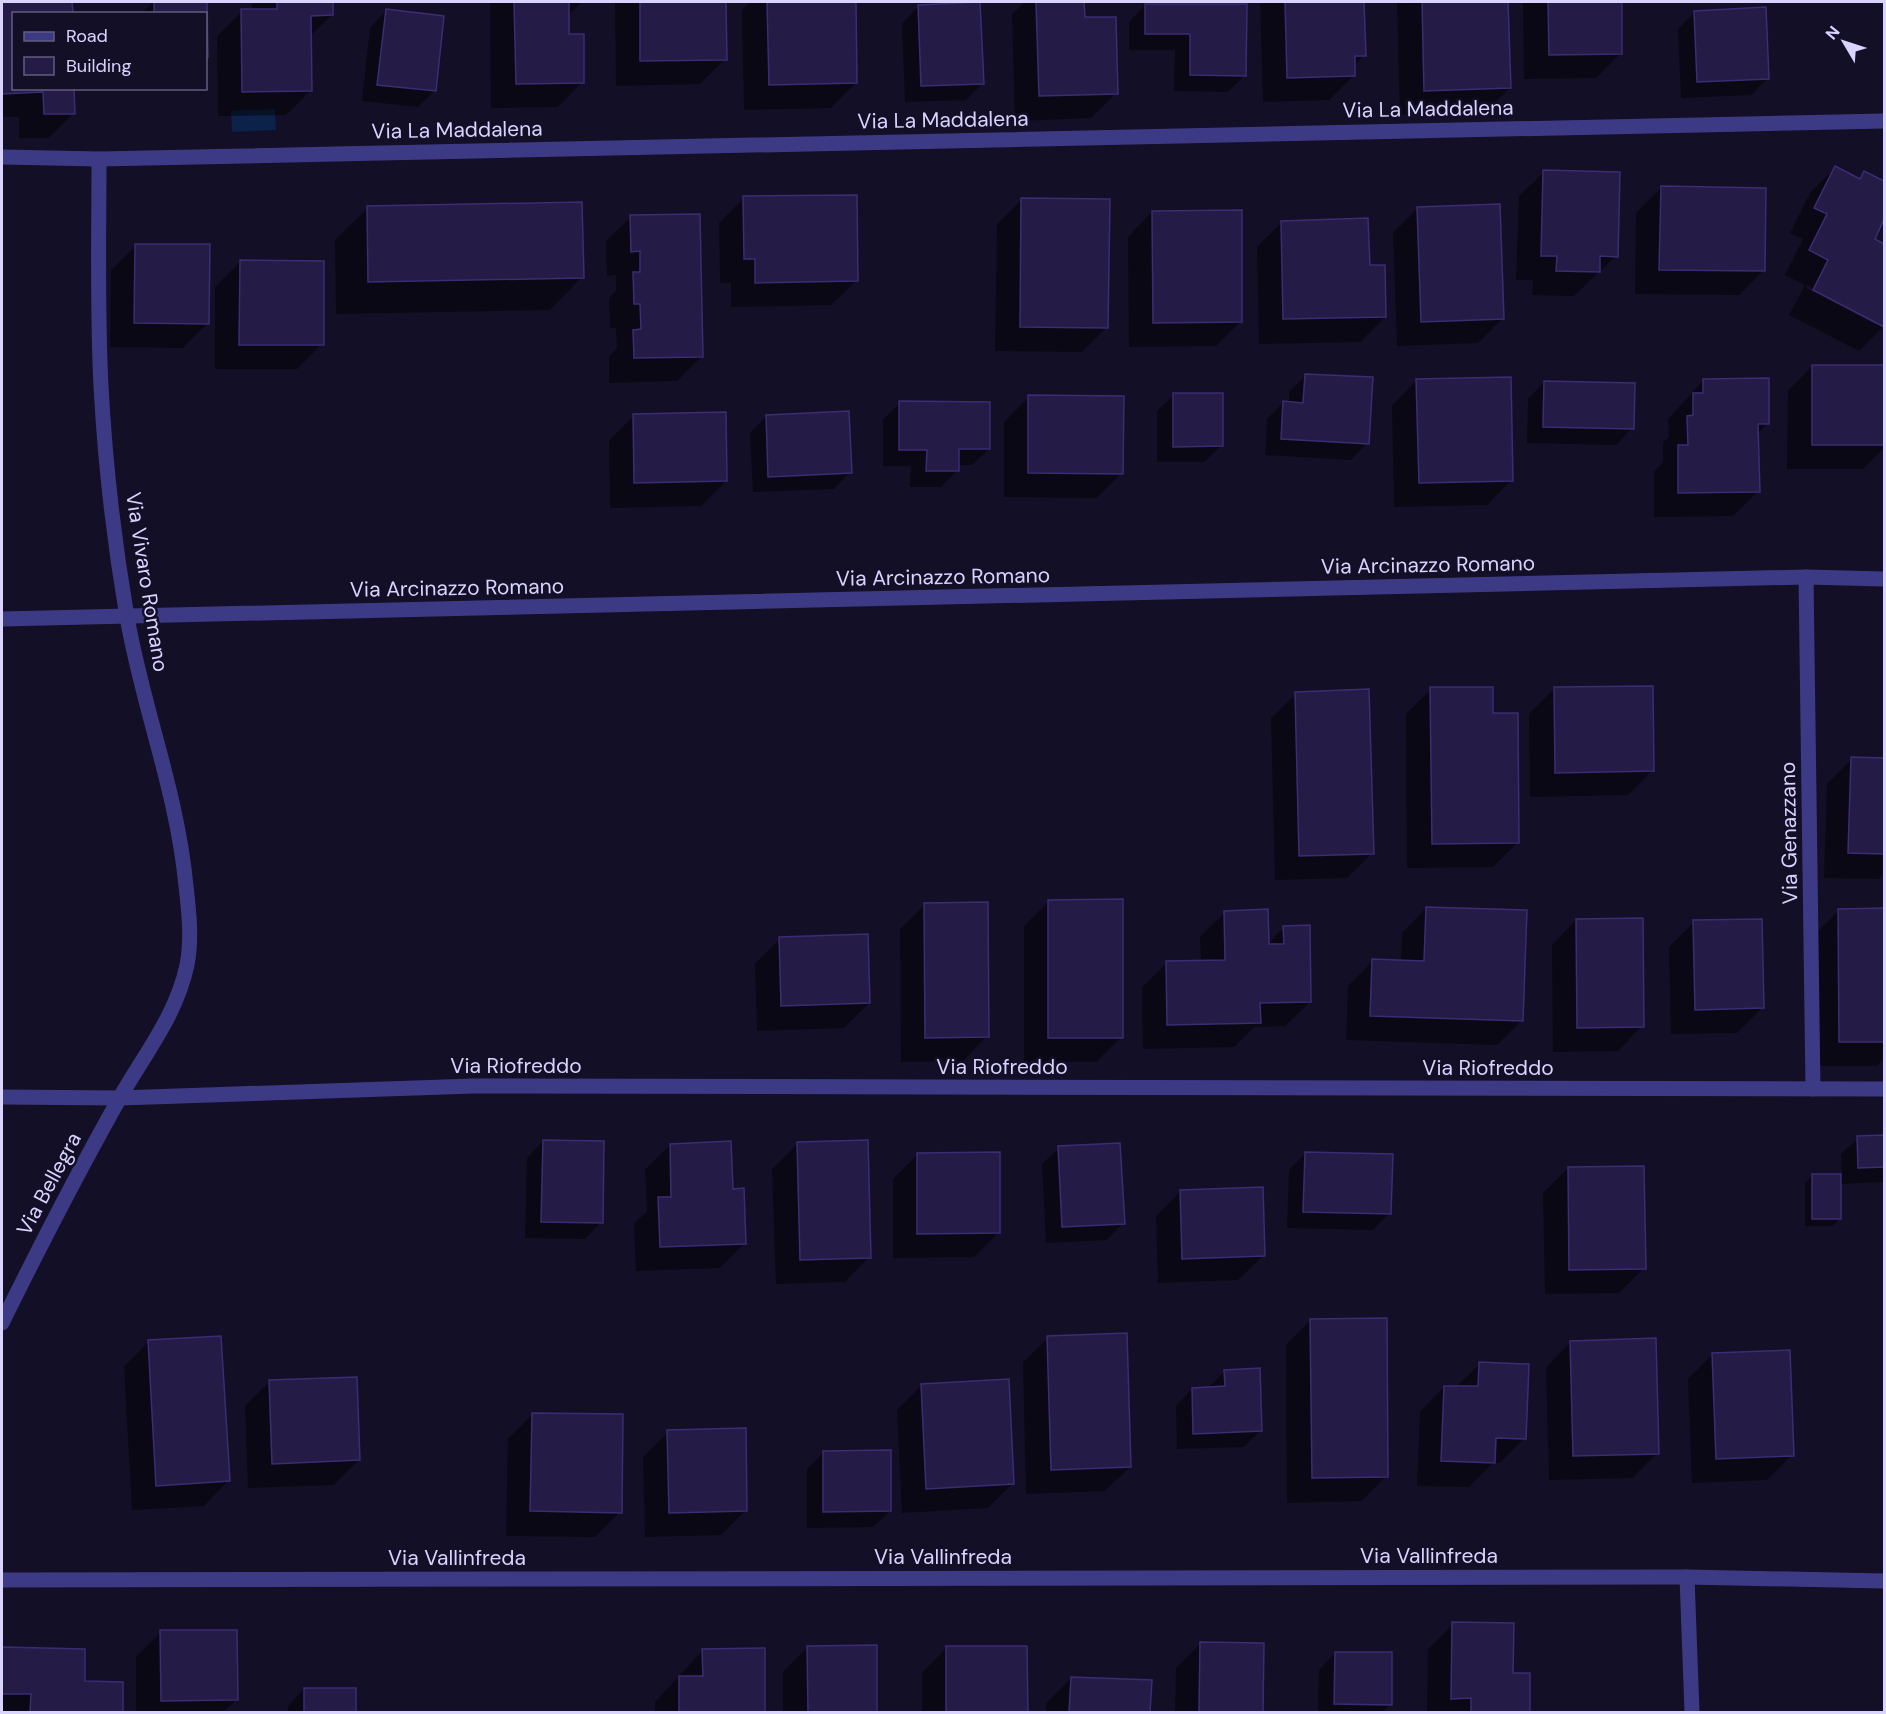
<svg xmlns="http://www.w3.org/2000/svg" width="1886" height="1714" font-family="'DM Sans',sans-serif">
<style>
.water{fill:#0c2248}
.shadow{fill:#0007;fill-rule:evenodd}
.building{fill:#241b47;stroke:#3b2d73;stroke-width:1.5}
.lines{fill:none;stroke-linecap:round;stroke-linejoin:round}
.minor{stroke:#3d3a85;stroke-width:15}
.labels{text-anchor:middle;stroke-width:5;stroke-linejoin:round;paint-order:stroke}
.street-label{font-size:21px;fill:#d9d4ff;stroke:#130f26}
</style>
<rect width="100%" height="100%" fill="#130f26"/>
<path class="water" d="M275 109 276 130 232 132 231 111Z"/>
<g class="shadow">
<path d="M2 2H71V14H14V88H73L74 113 49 138H19V117H2Z"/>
<path d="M153 2H206V57V14H141Z"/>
<path d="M252 2H332V15L310 36 311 90 286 115 218 116 217 36 242 11H252Z"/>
<path d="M490 2H582L568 15V36L582 82 558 107 491 108Z"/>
<path d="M615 2H725V59L700 84 616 86Z"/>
<path d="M750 2H854L856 83 831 108 744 110 742 10Z"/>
<path d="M1025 2H1083V19L1116 93 1091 118 1015 121 1012 14Z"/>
<path d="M1087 2H1116L1087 3Z"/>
<path d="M1260 2H1363L1364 55 1354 66V75L1329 100 1263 102Z"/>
<path d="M1397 2H1507L1510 88 1485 112 1400 115Z"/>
<path d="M1523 2H1620L1621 53 1596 78 1524 79Z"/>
<path d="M1145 5 1246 6 1245 75 1228 92 1174 91 1175 50H1129V22Z"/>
<path d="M919 6 982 84 966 100 905 102 902 23Z"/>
<path d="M386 11 435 90 418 107 362 101 370 28Z"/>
<path d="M1694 13 1768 78 1751 95 1681 98 1678 29Z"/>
<path d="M1835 168 1858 180 1864 173 1884 183V216L1873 239 1884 246V326L1859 351 1789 315 1805 285 1785 275 1803 239 1790 233 1810 193ZM1807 285 1877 321V325L1806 288Z"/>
<path d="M1544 172 1616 256 1574 296 1532 295 1533 280H1516L1519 196Z"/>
<path d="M1661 188 1764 270 1739 295 1635 294 1636 213Z"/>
<path d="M744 198 856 281 831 305 731 307V283H720L719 223Z"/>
<path d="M1022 199 1107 327 1082 352 995 351 997 224Z"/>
<path d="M368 208 582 277 550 310 336 314 335 240Z"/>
<path d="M1418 208 1502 319 1478 343 1397 346 1393 233Z"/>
<path d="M1152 212 1241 321 1216 346 1129 347 1128 237Z"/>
<path d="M631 217 702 356 677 381 609 383V356L617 348 616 328H610L609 298 616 291V275L607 276 606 241Z"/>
<path d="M1282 222 1368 266 1385 317 1360 342 1259 344 1257 247Z"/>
<path d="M136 245 208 323 183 348 110 347 111 270Z"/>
<path d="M240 262 322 344 297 369H215V287Z"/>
<path d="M1812 366H1884V448L1863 469H1787L1788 391Z"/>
<path d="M1306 375 1367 443 1351 460 1265 455 1267 419 1283 403H1289V392Z"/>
<path d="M1417 380 1511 480 1487 505 1394 507 1392 405Z"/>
<path d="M1703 381 1768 423 1757 434 1758 491 1733 516 1654 517V471L1663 462V442L1669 437 1668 419Z"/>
<path d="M1544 382 1632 428 1616 445 1527 443 1528 399Z"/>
<path d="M1174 395 1221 446 1204 462H1157V411Z"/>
<path d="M1029 397 1122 473 1097 498 1004 497V422Z"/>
<path d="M900 403 989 449 972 465H958V470L941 487H910L911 466H883V420Z"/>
<path d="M634 416 726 481 701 506 610 508 609 440Z"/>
<path d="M767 416 850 472 834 489 753 492 750 433Z"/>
<path d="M1431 689 1491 715 1518 842 1493 867 1407 868 1406 714Z"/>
<path d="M1554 689 1653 770 1628 795 1530 797 1529 714Z"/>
<path d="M1296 694 1372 853 1347 878 1275 880 1271 718Z"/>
<path d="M1852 759H1884V873L1879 879 1824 878 1827 784Z"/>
<path d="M1049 901 1121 1037 1096 1062H1024V926Z"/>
<path d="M925 904 987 1036 963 1061 901 1062 900 929Z"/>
<path d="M1426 908 1522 1020 1497 1045 1346 1040 1348 986 1373 961 1401 962 1402 933Z"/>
<path d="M1884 909V1058L1877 1066H1815L1814 935 1839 910Z"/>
<path d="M1225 912 1268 944 1283 928 1310 1002 1285 1026 1254 1027 1234 1047 1143 1049 1142 987 1167 963 1201 962 1200 937Z"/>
<path d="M1576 920 1642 1026 1618 1051 1553 1052 1552 945Z"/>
<path d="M1694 922 1762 1008 1737 1033 1671 1034 1669 947Z"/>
<path d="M780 939 869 1003 844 1028 757 1031 755 964Z"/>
<path d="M1884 1137V1182L1839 1184 1840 1219 1832 1226H1805V1183L1813 1175H1842L1841 1154 1858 1138Z"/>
<path d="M543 1141 601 1222 585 1239 525 1238 527 1158Z"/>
<path d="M797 1144 869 1257 845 1282 776 1284 772 1169Z"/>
<path d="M670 1145 732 1190 745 1243 720 1268 636 1271 634 1224 647 1211 645 1170Z"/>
<path d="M1059 1148 1123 1223 1107 1240 1046 1243 1042 1164Z"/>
<path d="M918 1154 999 1232 974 1257 893 1258V1179Z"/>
<path d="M1305 1154 1390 1213 1373 1230 1287 1228 1289 1170Z"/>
<path d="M1568 1168 1644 1268 1619 1293 1545 1294 1543 1193Z"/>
<path d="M1181 1191 1263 1256 1238 1280 1158 1283 1156 1216Z"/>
<path d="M1311 1320 1386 1476 1362 1501 1287 1503 1286 1345Z"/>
<path d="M1048 1338 1130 1467 1105 1491 1026 1494 1023 1362Z"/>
<path d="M148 1342 228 1481 204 1506 132 1510 124 1367Z"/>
<path d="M1571 1342 1657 1453 1632 1478 1549 1480 1546 1367Z"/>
<path d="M1713 1354 1792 1455 1767 1480 1692 1483 1688 1379Z"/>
<path d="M1480 1364 1525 1438 1500 1463H1493L1469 1487 1417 1486 1420 1412 1444 1387H1456Z"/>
<path d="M1225 1371 1261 1430 1244 1447 1177 1449 1176 1406 1192 1389 1208 1388Z"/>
<path d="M269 1382 359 1460 334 1485 248 1488 245 1406Z"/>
<path d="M922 1385 1012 1484 988 1508 902 1513 897 1410Z"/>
<path d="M533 1414 620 1512 595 1537 506 1536 508 1439Z"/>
<path d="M668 1432 746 1510 721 1535 645 1537 643 1457Z"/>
<path d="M823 1453 890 1511 873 1527 807 1528V1469Z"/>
<path d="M1453 1624 1512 1674H1529V1712H1427L1428 1649Z"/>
<path d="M161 1632 236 1700 223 1712H136V1657Z"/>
<path d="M1200 1644H1262V1712H1175L1176 1668Z"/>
<path d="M875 1646 876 1712H783V1672L808 1647Z"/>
<path d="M1026 1647V1712H922V1673L946 1648Z"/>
<path d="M2 1649 84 1650 83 1682 122 1683 121 1712H2Z"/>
<path d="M703 1650H763L764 1712H655V1702Z"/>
<path d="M1335 1653 1391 1704 1382 1712H1318L1319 1670Z"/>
<path d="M1071 1678 1150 1681 1149 1712H1046V1703Z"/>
<path d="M304 1689H355V1712H288V1706Z"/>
</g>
<g class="building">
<path d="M2 2H72L73 14H14V88H74L75 114H44L43 92 2 94Z"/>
<path d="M154 2H207L208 57H206V14H154Z"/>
<path d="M277 2H333V15L311 16 312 91 242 92 241 9H277Z"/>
<path d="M514 2H569V34H584V83L516 84Z"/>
<path d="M640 2H726L727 60 640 61Z"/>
<path d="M767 2H856L857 83 769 85Z"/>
<path d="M980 2 984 84 921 86 918 5Z"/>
<path d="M1036 2H1084L1085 17H1116L1118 94 1039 96Z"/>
<path d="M1285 2H1364L1366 56H1355V76L1287 78Z"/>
<path d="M1422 2H1508L1511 88 1424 91Z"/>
<path d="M1548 2H1622V54L1549 55Z"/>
<path d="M1145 4H1247L1246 76 1190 75V34H1145Z"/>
<path d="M1766 7 1769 79 1697 82 1694 11Z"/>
<path d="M386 9 444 16 436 91 377 85Z"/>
<path d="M1835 166 1860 179 1864 171 1884 181V219L1875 239 1884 244V327L1813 290 1828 260 1809 250 1827 214 1814 208Z"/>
<path d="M1543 170 1620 172 1618 257 1600 256V272L1556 271 1557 256H1541Z"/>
<path d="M1661 186 1766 188 1765 271 1659 270Z"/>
<path d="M857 195 858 281 755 283V259H744L743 196Z"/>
<path d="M1021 198 1110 199 1108 328 1020 327Z"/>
<path d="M582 202 584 278 368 282 367 206Z"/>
<path d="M1500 204 1504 319 1421 322 1417 207Z"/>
<path d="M1242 210V322L1153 323 1152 211Z"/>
<path d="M700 214 703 357 634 358 633 330 641 329 640 304H634L633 272H640V251L631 252 630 215Z"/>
<path d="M1368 218 1370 265H1385L1386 317 1283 319 1281 221Z"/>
<path d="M135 244H210L209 324 134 323Z"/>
<path d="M240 260 324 261V345H239Z"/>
<rect x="1812" y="365" width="72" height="80"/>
<path d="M1305 374 1373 377 1369 444 1281 439 1283 401 1303 403Z"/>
<path d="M1511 377 1513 481 1419 483 1416 379Z"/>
<path d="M1769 378V424H1758L1760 492 1678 493V445H1688L1687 416 1693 415V393H1703V379Z"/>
<path d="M1544 381 1635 383 1634 429 1543 427Z"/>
<path d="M1173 393H1223V446L1173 447Z"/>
<path d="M1028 395 1124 396 1123 474 1028 473Z"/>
<path d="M899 401 990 402V449H959V471H926L927 450H899Z"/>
<path d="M849 411 852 473 768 477 766 415Z"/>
<path d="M726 412 727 481 634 483 633 414Z"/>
<path d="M1653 686 1654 771 1555 773 1554 687Z"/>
<path d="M1430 687H1493V713H1518L1519 843 1432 844Z"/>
<path d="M1369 689 1374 854 1299 856 1295 692Z"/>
<path d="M1851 757 1884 758V854L1848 853Z"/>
<path d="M1123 899V1038H1048V900Z"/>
<path d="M988 902 989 1037 925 1038 924 903Z"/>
<path d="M1426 907 1527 910 1523 1021 1370 1016 1372 959 1424 961Z"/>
<path d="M1884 908V1042H1839L1838 909Z"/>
<path d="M1268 909 1269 944H1284L1283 926 1310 925 1311 1002 1260 1003 1261 1023 1167 1025 1166 961 1225 960 1224 911Z"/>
<path d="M1643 918 1644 1027 1577 1028 1576 919Z"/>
<path d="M1762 919 1764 1008 1695 1010 1693 920Z"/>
<path d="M868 934 870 1003 781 1006 779 937Z"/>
<path d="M1884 1135V1167L1858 1168 1857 1136Z"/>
<path d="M543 1140 604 1141 603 1223 541 1222Z"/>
<path d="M868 1140 871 1258 800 1260 797 1142Z"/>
<path d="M731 1141 733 1189 744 1188 746 1244 660 1247 658 1197H671L670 1144Z"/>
<path d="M1120 1143 1125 1224 1062 1227 1058 1146Z"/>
<path d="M1000 1152V1233L917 1234V1153Z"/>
<path d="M1305 1152 1393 1154 1391 1214 1303 1212Z"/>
<path d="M1644 1166 1646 1269 1569 1270 1568 1167Z"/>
<rect x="1812" y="1174" width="29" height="45"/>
<path d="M1263 1187 1265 1256 1182 1259 1180 1190Z"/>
<path d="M1387 1318 1388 1477 1312 1478 1310 1319Z"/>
<path d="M1127 1333 1131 1467 1051 1470 1047 1336Z"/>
<path d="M221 1336 230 1481 156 1486 148 1340Z"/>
<path d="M1656 1338 1659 1454 1573 1456 1570 1341Z"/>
<path d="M1790 1350 1794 1456 1716 1459 1712 1353Z"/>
<path d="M1479 1362 1529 1364 1526 1439 1496 1438 1495 1463 1441 1461 1444 1386H1478Z"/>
<path d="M1260 1368 1262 1431 1193 1434 1192 1388 1225 1386 1224 1370Z"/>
<path d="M357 1377 360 1460 272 1464 269 1380Z"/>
<path d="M1009 1379 1014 1484 926 1489 921 1384Z"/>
<path d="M532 1413 623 1414 622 1513 530 1511Z"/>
<path d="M746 1428 747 1511 669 1513 667 1430Z"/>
<path d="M891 1450V1511L823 1512V1451Z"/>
<path d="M1452 1622 1514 1623 1513 1673H1530V1712H1471V1698L1451 1699Z"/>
<path d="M160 1630H237L238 1700 161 1701Z"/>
<path d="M1200 1642 1264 1643 1263 1712H1199Z"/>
<path d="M877 1645V1712H808L807 1646Z"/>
<path d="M946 1646H1027L1028 1712H946Z"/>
<path d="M2 1647 85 1649V1681L123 1682V1712H30L31 1694H2Z"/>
<path d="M765 1648V1712H679V1676H703L702 1649Z"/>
<path d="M1335 1652H1392V1705L1334 1704Z"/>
<path d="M1071 1677 1152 1680 1150 1712H1069Z"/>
<rect x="304" y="1688" width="52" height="24"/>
</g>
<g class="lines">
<g class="minor">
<path d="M2 157 99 159 1884 121"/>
<path d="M1806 577 1813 1089"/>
<path d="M2 619 1806 577 1884 579"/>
<path d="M2 1097 120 1098 473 1086 1884 1089"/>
<path d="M2 1323C39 1248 77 1174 118 1101 143 1056 176 1017 187 965 192 939 189 912 186 886 177 791 143 709 127 617 114 541 105 462 101 386 97 310 99 234 99 159"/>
<path d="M1687 1577 1692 1712"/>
<path d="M2 1580 1687 1577 1884 1581"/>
</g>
</g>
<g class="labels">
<g class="street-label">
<text transform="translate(1428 109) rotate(-1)" y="7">Via La Maddalena</text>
<text transform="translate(943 120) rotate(-1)" y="7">Via La Maddalena</text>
<text transform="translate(457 130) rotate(-1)" y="7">Via La Maddalena</text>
<text transform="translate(1428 565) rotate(-1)" y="7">Via Arcinazzo Romano</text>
<text transform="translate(943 577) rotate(-1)" y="7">Via Arcinazzo Romano</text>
<text transform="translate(147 582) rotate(81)" y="7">Via Vivaro Romano</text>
<text transform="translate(457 588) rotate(-1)" y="7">Via Arcinazzo Romano</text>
<text transform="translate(1789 833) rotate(-91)" y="7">Via Genazzano</text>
<text x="516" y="1073">Via Riofreddo</text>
<text x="1002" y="1074">Via Riofreddo</text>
<text x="1488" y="1075">Via Riofreddo</text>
<text transform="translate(49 1184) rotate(-62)" y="7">Via Bellegra</text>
<text x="1429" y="1563">Via Vallinfreda</text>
<text x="943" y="1564">Via Vallinfreda</text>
<text x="457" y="1565">Via Vallinfreda</text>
</g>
</g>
<rect width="1886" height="1714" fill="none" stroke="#d9d4ff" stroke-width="6"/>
<rect x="12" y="12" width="195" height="78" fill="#130f26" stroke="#625e7d" stroke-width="1.5"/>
<rect x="24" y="32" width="30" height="9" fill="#3d3a85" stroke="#625e7d" stroke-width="1.5"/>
<text x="66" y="42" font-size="18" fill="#d9d4ff">Road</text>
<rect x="24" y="57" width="30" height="18" fill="#241b47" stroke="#625e7d" stroke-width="1.5"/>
<text x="66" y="72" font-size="18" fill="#d9d4ff">Building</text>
<g transform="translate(1844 42) rotate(309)" stroke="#130f26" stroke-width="4.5" paint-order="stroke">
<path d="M0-4.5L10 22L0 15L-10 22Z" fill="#d9d4ff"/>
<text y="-9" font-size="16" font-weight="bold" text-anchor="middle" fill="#d9d4ff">N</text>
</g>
</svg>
